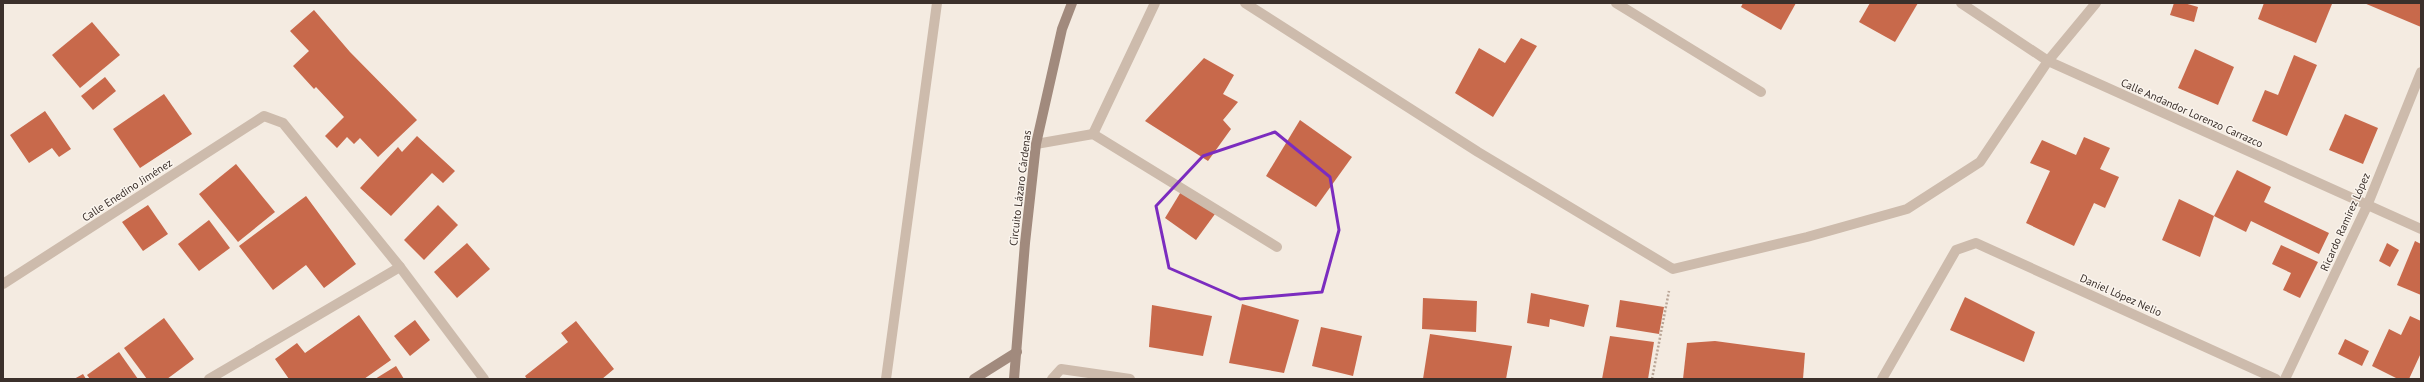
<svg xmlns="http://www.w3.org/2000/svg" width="2424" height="382" font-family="'PT Sans',sans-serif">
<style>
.building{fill:#c8694b}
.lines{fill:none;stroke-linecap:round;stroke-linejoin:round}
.path{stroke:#b9a596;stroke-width:2.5;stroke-dasharray:2 2;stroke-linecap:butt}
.street{stroke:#cdbbac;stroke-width:10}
.secondary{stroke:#a18a7d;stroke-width:10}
.marked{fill:none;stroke:#7b2cbf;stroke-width:3;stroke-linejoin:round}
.labels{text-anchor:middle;stroke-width:3;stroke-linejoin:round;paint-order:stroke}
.street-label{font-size:11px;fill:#3b302b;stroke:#fbf5ee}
</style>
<rect width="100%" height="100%" fill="#f4ebe1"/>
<g class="building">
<path d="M1743 3H1796L1781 30 1741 7Z"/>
<path d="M1870 3H1918L1895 42 1859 22Z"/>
<path d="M2174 3H2184L2198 7 2194 22 2170 15Z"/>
<path d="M2264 3H2330L2332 4 2316 43 2258 19Z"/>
<path d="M2364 3H2421V27Z"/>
<path d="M314 10 350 52 417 120 378 157 360 138 354 144 347 137 337 148 325 136 344 117 316 87 314 89 293 66 309 51 290 31Z"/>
<path d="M92 22 120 55 80 88 52 55Z"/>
<path d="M1521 38 1537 46 1493 117 1455 93 1479 48 1505 63Z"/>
<path d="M2195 49 2234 67 2218 105 2178 88Z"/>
<path d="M2294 55 2317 65 2287 136 2252 121 2265 90 2278 95Z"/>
<path d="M1204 58 1234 75 1223 94 1238 102 1223 120 1231 129 1208 161 1145 121Z"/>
<path d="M105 77 116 91 93 110 81 96Z"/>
<path d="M164 94 192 134 140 168 113 129Z"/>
<path d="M45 111 71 149 59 157 52 148 29 163 10 135Z"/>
<path d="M2345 114 2378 128 2363 164 2329 150Z"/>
<path d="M1300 120 1352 157 1316 207 1266 176Z"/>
<path d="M417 136 455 171 443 183 432 173 391 216 360 188 398 147 402 152Z"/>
<path d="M2084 137 2110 148 2100 169 2119 177 2105 208 2094 203 2074 246 2026 223 2050 171 2030 163 2042 140 2076 155Z"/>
<path d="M236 164 275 212 238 242 199 194Z"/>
<path d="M2237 170 2271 187 2264 202 2329 233 2319 254 2251 221 2246 232 2214 216Z"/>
<path d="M1182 190 1215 214 1196 240 1165 218Z"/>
<path d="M306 196 356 264 324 288 306 265 273 290 239 246Z"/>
<path d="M2179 199 2214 216 2200 257 2162 240Z"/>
<path d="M148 205 168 234 143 251 122 222Z"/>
<path d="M438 205 458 225 424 260 404 240Z"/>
<path d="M209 220 230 248 199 271 178 244Z"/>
<path d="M2415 241 2421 244V295L2397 285Z"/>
<path d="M467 243 490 269 457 298 434 272Z"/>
<path d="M2387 243 2399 250 2390 267 2379 261Z"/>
<path d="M2281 245 2318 262 2300 298 2283 290 2291 273 2272 264Z"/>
<path d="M1531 293 1589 305 1584 327 1550 319 1549 327 1527 323Z"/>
<path d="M1965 297 2035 332 2024 362 1950 330Z"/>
<path d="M1423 298 1477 301 1476 332 1422 329Z"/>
<path d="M1620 300 1664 307 1659 334 1616 327Z"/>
<path d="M1242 304 1299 320 1284 373 1229 363Z"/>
<path d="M1152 305 1212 316 1203 356 1149 347Z"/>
<path d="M359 315 391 360 364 379H289L275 359 297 343 305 353Z"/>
<path d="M2410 316 2421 321V353L2409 379H2398L2372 366 2389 329 2401 335Z"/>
<path d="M164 318 194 359 167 379H147L124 348Z"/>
<path d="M415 320 430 340 410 356 394 336Z"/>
<path d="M576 321 614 369 602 379H527L525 376 568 342 561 333Z"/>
<path d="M1321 327 1362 336 1353 376 1312 366Z"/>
<path d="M1430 334 1512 346 1506 379H1423Z"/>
<path d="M1610 336 1654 342 1648 379H1602Z"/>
<path d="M2345 339 2369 351 2362 366 2338 354Z"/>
<path d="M1715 341 1805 353 1803 379H1683L1687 343Z"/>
<path d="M119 352 138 379H90L87 375Z"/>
<path d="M396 366 404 379H375Z"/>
<path d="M83 374 86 379H74Z"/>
</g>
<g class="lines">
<path class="path" d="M1652 379 1669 291"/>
<g class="street">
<path d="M1245 3 1478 152 1673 269 1807 237 1907 209 1980 162 2048 61 2096 3"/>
<path d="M1616 3 1761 92"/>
<path d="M1961 3 2048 61 2421 229"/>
<path d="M1093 134 1155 3"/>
<path d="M1036 144 1093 134 1277 247"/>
<path d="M3 284 264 116 283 123 400 267 484 379"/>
<path d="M209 379 400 267"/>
<path d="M886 379 937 3"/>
<path d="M1052 379 1061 369 1130 379"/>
<path d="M1882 379 1956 250 1976 243 2276 379"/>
<path d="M2285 379 2367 206 2421 72"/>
</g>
<g class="secondary">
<path d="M974 379 1017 352"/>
<path d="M1014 379 1025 243 1036 144 1062 29 1072 3"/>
</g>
</g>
<path class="marked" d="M1275 132 1330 177 1339 230 1322 292 1240 299 1169 268 1156 206 1203 156Z"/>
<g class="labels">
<g class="street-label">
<text transform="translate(2192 113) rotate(24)" y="4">Calle Andandor Lorenzo Carrazco</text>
<text transform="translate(1020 188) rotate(-83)" y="4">Circuito Lázaro Cárdenas</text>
<text transform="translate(127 190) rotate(-33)" y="4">Calle Enedino Jiménez</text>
<text transform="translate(2345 222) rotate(-66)" y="4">Ricardo Ramírez López</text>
<text transform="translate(2121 295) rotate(24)" y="4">Daniel López Nelio</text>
</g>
</g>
<rect width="2424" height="382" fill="none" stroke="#3b302b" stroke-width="8"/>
</svg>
